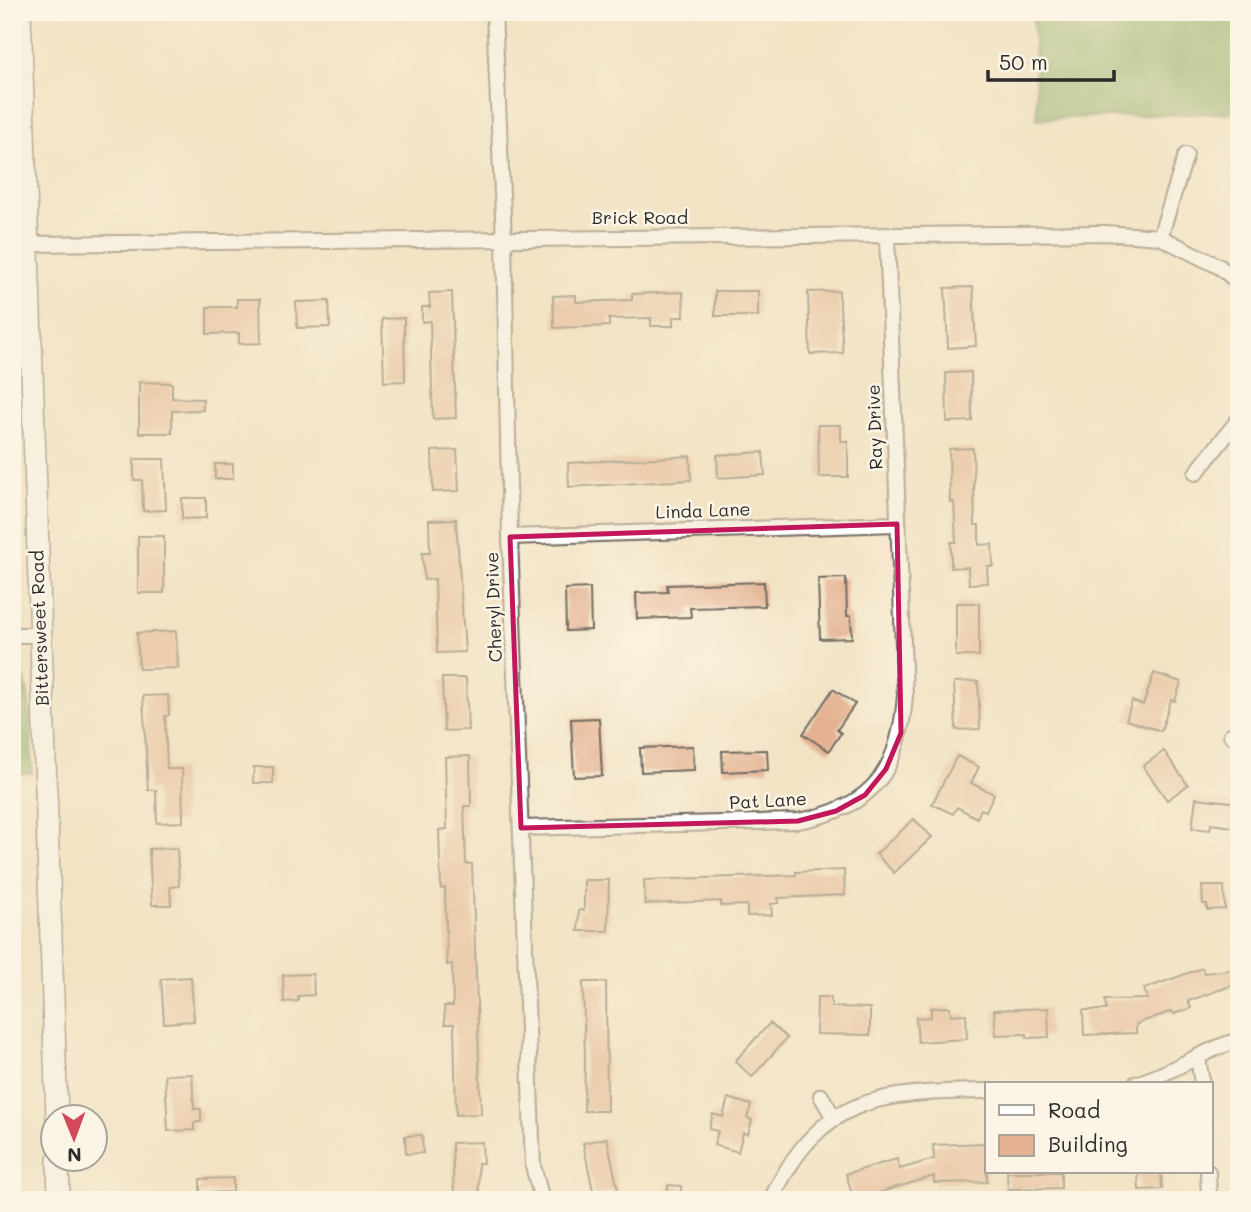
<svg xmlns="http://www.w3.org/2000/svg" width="1251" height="1212" font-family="Mali,sans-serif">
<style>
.forest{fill:#81ab62;stroke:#566b46;stroke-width:2}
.building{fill:#e4b292}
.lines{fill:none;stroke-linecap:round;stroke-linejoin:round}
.street-casing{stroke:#716b61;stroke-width:18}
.secondary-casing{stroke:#716b61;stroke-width:24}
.street{stroke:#fff;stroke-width:14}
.secondary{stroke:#fff;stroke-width:21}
.marked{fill:none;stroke:#c2185b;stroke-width:5;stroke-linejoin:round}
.labels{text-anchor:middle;stroke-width:5;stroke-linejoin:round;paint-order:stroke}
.street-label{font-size:18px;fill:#2b2b2b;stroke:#fcf5e5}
</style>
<rect width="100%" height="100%" fill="#fcf5e5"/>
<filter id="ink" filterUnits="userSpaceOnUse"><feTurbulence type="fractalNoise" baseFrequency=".0143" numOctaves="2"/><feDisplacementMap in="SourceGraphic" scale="14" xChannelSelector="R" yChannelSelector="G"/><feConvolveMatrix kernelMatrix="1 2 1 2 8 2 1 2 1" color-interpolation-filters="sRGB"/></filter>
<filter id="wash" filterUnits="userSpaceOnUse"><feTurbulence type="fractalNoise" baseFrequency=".00686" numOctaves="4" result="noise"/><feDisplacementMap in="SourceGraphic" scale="28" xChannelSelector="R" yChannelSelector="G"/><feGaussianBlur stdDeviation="1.57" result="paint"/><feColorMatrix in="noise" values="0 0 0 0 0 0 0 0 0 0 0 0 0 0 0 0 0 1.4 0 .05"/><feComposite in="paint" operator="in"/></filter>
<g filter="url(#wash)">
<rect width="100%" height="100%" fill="#f2e3c5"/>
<g class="forest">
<path d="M1033 12H1239V112L1037 119Z"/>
<path d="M12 657C34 674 30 746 32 773L12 774Z"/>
</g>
<g id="blocks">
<g class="building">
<path d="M973 287 976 346 948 348 945 288Z"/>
<rect x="715" y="291" width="43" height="25"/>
<path d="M839 291 843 353 810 354 808 292Z"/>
<path d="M452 292 456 418 433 419 430 321 422 322V307H430L429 293Z"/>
<path d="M683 292 684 317H673V326H651V318L609 319V326L554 328 553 296 576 295V302L632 300V294Z"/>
<path d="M237 299H260L261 343 239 344V333L207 334V307H237Z"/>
<path d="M329 301 330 327 297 328 296 302Z"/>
<path d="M404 318 405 381 384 382 382 319Z"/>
<path d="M971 372 972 421 947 422 946 373Z"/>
<path d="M139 382 172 383V398L203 399V410L172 411V433H139Z"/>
<path d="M818 425H841V441H848V477H819Z"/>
<path d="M973 448 975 525H979V545L992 544 993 566H987L988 583 969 584 968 567 951 568V542H956L954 502H950L949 449Z"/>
<path d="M457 450 459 491 433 492 432 451Z"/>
<path d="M763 452 765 475 718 478 717 455Z"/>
<path d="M690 456 691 480 569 487 568 463Z"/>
<path d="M134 459H164L166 510 143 511 142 480H134Z"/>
<rect x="215" y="464" width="18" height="15"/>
<path d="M182 498H206V518L182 519Z"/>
<path d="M456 519 465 652 437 653 435 579 424 580 422 553H430L429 520Z"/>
<rect x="138" y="536" width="26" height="57"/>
<path d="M846 578 847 616H851L852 638 820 639 818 579Z"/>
<path d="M764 582 765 606 690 608 691 617 637 619 636 593 668 592 667 585Z"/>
<path d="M590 588 591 630 566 631 565 589Z"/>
<rect x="956" y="603" width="23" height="53"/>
<path d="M176 631 178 668 139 669 137 633Z"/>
<path d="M1154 673 1181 682 1175 701 1171 700 1161 731 1126 720 1132 701 1143 705Z"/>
<path d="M442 678H466L468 730 444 731Z"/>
<path d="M978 681 980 729 956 730 954 682Z"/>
<path d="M833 689 855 704 837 730 841 733 829 751 803 734Z"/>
<path d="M168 695 169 715 165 716 167 769H182L183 822 157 823 156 790H148L143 696Z"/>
<path d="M599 718 602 776 574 777 571 719Z"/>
<path d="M693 746 694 770 641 772 640 748Z"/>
<path d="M767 750 768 770 723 772 722 751Z"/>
<path d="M1164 751 1188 785 1167 800 1143 766Z"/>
<path d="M470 756 471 806H464L466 864H472L481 1114 456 1115 454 1024H445L444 1006H453L452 964 447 965 445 888 441 889 439 830 447 829 445 757Z"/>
<path d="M957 756 979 767 971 783 994 794 986 811 981 809 977 818 957 807 953 814 932 804Z"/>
<path d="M254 767H273V783H253Z"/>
<path d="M1196 798 1239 803V828L1211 824 1210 830 1192 828Z"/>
<path d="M914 819 932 837 894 873 876 854Z"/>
<path d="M177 848 179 886 170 887 171 905H152L149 849Z"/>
<path d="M844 870 845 895 778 898 779 903 771 904 772 915 747 916V905L721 906V901L645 904 644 880 796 875V872Z"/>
<path d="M584 880H609L608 931H578L579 910 584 911Z"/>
<path d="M1202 886H1224L1225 909 1207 910V904H1203Z"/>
<path d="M1202 968 1204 973 1239 969V983L1188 1001 1191 1008 1174 1014 1172 1011 1136 1024V1033L1084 1035 1083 1010H1106L1105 1000 1148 999 1144 989Z"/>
<path d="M313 974 314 995 298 996V1001L284 1002 283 975Z"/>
<path d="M191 977 194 1021 164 1023 161 979Z"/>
<path d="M583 982H606L607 1111H584L585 1058Z"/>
<path d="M817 997H831V1007L870 1008V1035L816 1034Z"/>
<path d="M950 1007 951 1015 966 1014 967 1039 918 1042 916 1018 931 1017V1008Z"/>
<path d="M1048 1008 1049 1037 1027 1038V1034L996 1035 994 1010Z"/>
<path d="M770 1023 787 1038 752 1077 735 1061Z"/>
<path d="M192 1074 194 1109H201V1122H194V1130L168 1131 165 1075Z"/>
<path d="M728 1098 751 1105 747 1118 752 1120 748 1134 743 1133 738 1152 714 1145 718 1131 709 1129 713 1114 723 1117Z"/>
<path d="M422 1135 423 1153 406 1154 405 1136Z"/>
<path d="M607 1138 618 1190 594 1195 583 1143Z"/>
<path d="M482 1142 483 1163H478L479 1195 454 1196 452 1143Z"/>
<path d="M987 1143V1182L934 1183V1176L854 1200 846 1174 897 1159 900 1169 934 1159 933 1145Z"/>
<path d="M1007 1172H1061V1188L1008 1189Z"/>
<path d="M1138 1172H1161L1162 1189 1139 1190Z"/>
<path d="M233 1178V1192L200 1193V1179Z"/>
<path d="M668 1185 681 1186V1200H668Z"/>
</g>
</g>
</g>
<g filter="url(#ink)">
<use href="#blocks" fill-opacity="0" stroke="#716b61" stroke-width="2"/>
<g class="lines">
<defs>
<g id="street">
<path d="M494 12 504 239 510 537 533 1166 542 1200"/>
<path d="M1160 237 1186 155"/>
<path d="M29 244 1105 233 1160 237 1220 267 1239 283"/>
<path d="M1196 473 1239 419"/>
<path d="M510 537 897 524"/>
<path d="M12 635H41"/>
<path d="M1231 735 1239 740"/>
<path d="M521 828 798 821C874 808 900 769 905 695L887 236"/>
<path d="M1198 1057 1202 1084"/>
<path d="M1135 1084C1172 1074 1202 1050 1239 1040"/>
<path d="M821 1096 834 1118"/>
<path d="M1208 1172 1209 1200"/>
<path d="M771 1200C821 1093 881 1093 987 1091"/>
</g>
<g id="secondary">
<path d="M20 12 57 1118"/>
<path d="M58 1160 59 1200"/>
</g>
</defs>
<use href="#street" class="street-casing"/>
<use href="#secondary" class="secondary-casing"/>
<use href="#street" class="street"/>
<use href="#secondary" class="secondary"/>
</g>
</g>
<path d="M0 0H1251V1212H0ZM897 524 901 733 886 769 865 795 836 811 798 821 521 828 510 537Z" fill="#f2e3c5" fill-opacity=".55" fill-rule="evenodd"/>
<path class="marked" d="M897 524 901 733 886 769 865 795 836 811 798 821 521 828 510 537Z"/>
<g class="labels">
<g class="street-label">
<text x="640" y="224">Brick Road</text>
<text transform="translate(875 427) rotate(-92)" y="6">Ray Drive</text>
<text transform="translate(703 511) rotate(-2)" y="6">Linda Lane</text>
<text transform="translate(494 607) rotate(-92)" y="6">Cheryl Drive</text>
<text transform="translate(40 628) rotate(-92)" y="6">Bittersweet Road</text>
<text transform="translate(768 801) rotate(-3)" y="6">Pat Lane</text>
</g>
</g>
<rect width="1251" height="1212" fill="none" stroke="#fcf5e5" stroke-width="42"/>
<rect x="985" y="1082" width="228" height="91" fill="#fcf5e5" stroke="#a8a49b" stroke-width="2"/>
<rect x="999" y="1105" width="35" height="10" fill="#ffffff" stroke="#a8a49b" stroke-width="2"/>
<text x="1048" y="1118" font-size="21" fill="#2b2b2b">Road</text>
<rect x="999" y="1135" width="35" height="21" fill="#e4b292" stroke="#a8a49b" stroke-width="2"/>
<text x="1048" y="1152" font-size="21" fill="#2b2b2b">Building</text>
<g transform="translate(74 1138) rotate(179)"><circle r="33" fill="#fcf5e5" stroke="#a8a49b" stroke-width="2"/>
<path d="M0-5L12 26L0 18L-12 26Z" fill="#d1495b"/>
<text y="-10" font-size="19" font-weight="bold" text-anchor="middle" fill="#2b2b2b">N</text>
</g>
<path d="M988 70v10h126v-10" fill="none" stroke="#2b2b2b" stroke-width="3.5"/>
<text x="999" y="70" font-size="21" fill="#2b2b2b" stroke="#fcf5e5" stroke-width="5" paint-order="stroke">50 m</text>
</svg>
